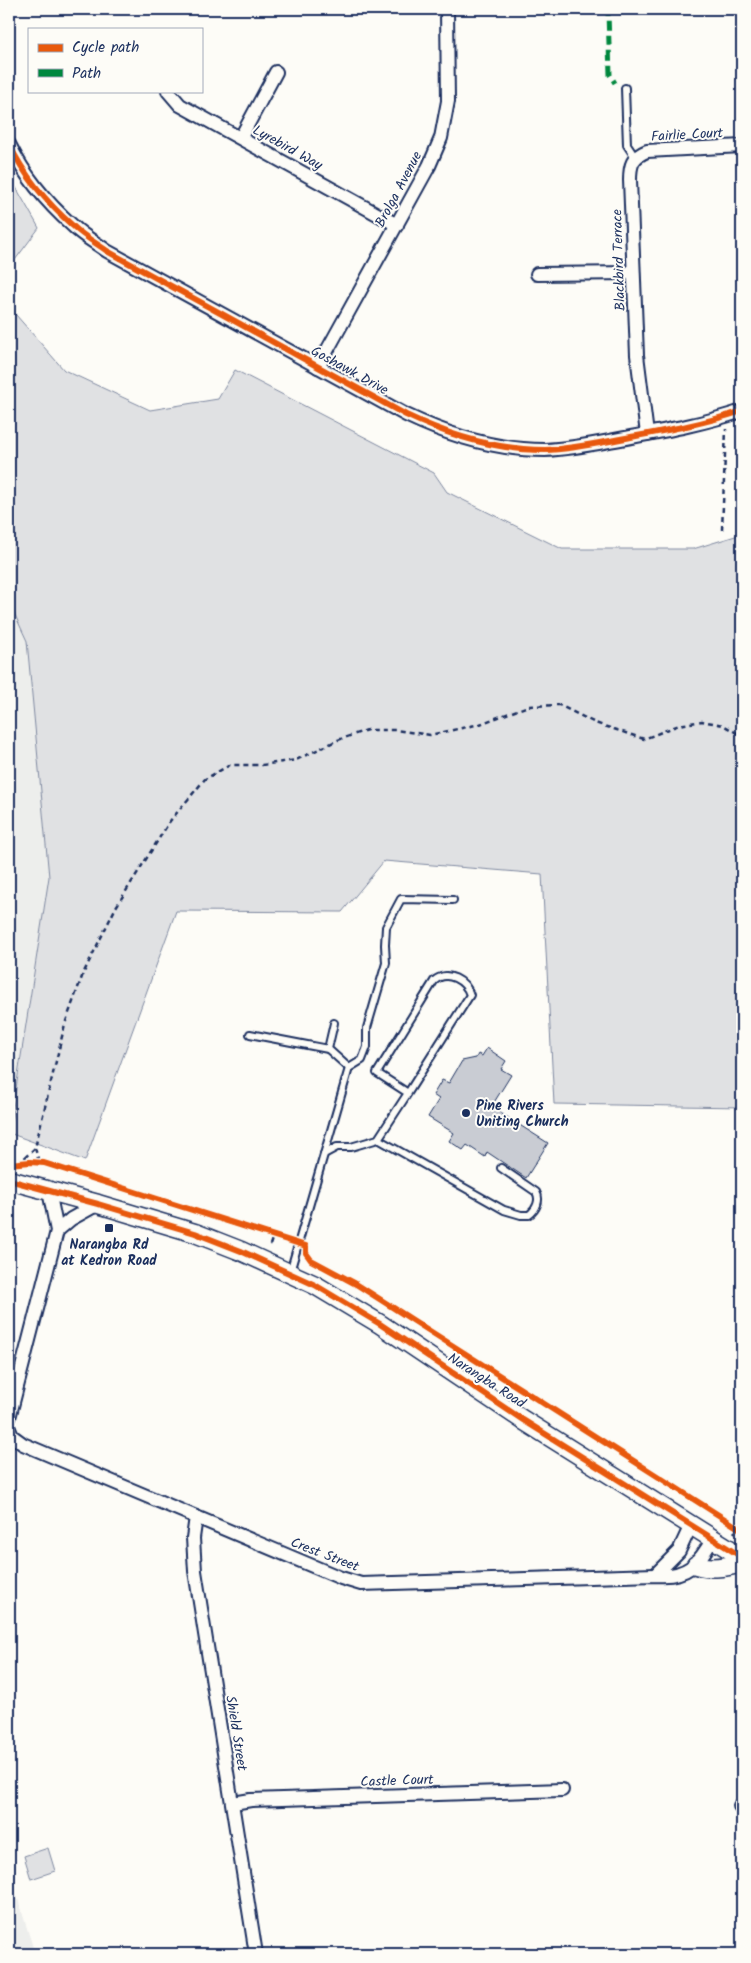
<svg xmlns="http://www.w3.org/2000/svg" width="751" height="1963" font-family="Kalam,sans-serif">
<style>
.built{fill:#edeeec}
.green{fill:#e0e1e3;stroke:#7e88a0}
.building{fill:#c9ccd3;stroke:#1b2f5e}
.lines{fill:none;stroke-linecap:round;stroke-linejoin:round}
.lane-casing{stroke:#1b2f5e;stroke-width:10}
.street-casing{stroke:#1b2f5e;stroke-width:16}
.secondary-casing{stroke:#1b2f5e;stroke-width:21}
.path{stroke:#1b2f5e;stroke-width:2.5;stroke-dasharray:5 4;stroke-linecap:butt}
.lane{stroke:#fdfcf7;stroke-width:6}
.street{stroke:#fdfcf7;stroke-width:12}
.secondary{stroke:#fdfcf7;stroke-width:18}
.quiet{stroke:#00873e;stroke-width:5;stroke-dasharray:10 5;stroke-linecap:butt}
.cycleway-casing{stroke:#fdfcf7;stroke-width:9}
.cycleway{stroke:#e8590c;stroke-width:6}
.poi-dot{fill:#1b2f5e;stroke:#fdfcf7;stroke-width:2}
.labels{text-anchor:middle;stroke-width:4;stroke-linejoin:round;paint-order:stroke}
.street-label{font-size:14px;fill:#1b2f5e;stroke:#fdfcf7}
.poi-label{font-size:14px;font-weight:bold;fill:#1b2f5e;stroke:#fdfcf7;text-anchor:start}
</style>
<rect width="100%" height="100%" fill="#fdfcf7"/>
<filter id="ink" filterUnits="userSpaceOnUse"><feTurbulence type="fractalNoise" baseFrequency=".02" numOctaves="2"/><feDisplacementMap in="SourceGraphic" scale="10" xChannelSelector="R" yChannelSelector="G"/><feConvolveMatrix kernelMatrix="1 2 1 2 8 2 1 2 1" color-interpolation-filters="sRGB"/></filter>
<g filter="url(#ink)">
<g class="built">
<path d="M9 602 27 641 49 877 9 1130Z"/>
<path d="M9 1870 35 1954H9Z"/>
</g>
<g class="green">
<path d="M9 175 39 228 9 268Z"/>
<path d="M9 307 64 370 150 410 218 399 235 370 434 473 447 492 562 549H693L742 534V1107L554 1104 542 874 384 861 342 912 176 911 85 1161 9 1133 49 877 27 641 9 602Z"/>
<path d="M48 1848 55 1871 31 1879 24 1856Z"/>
</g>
<path class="building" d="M487 1048 506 1061 501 1069 511 1075 493 1104 499 1112 548 1143 526 1178 487 1152 485 1157 467 1145 463 1150 449 1141 454 1133 428 1117 439 1099 433 1095 442 1080 449 1083 462 1061 476 1058 478 1054 482 1056Z"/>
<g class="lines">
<defs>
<g id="lane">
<path d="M625 88 627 145 635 157"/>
<path d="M334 1023 328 1049 349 1068"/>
<path d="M250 1034 328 1049"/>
<path d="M378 1139 504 1210 521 1215H529C536 1210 541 1200 536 1192L501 1168"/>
<path d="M324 1154 337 1147H351L378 1139 408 1093 377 1073 434 981C447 969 466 981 470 995L408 1093"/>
<path d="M290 1272 349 1068 362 1060 367 1047V1028L386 963 385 945 386 927 401 899 453 900"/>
</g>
<g id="street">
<path d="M168 91 180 105 397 225"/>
<path d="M241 137 276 72"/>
<path d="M9 144C24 175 47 203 73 226 83 236 96 243 107 251L406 415C450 436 495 450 545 450 574 449 603 442 631 437 669 430 706 423 742 411"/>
<path d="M537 274 633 273"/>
<path d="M318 367 429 166 441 138 448 101 447 9"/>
<path d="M647 434 637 355 630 180C630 165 632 157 647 151L742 146"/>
<path d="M57 1231 71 1219 98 1204"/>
<path d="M9 1418 57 1231 49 1191"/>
<path d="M9 1429 12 1436 23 1444 341 1578 361 1584 655 1575C687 1578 699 1564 713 1538"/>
<path d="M196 1517 193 1538 195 1571 256 1954"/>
<path d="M655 1575 679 1551 691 1525"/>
<path d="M233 1803 251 1800 562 1790"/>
<path d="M740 1806 742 1808"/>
</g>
<g id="secondary">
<path d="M9 1180 98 1204 195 1233 241 1251 315 1285 380 1324 523 1420 742 1557"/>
<path d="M696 1565C711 1570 727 1567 742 1563"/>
</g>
</defs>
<use href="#lane" class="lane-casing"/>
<use href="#street" class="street-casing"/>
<use href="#secondary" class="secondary-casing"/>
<g class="path">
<path d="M722 530 726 429"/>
<path d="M35 1148 39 1162"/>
<path d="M18 1164 35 1148 65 1024 83 974 116 907 170 821 205 779 230 765H262L296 760 338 740 367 730H395L430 735 480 724 528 706 559 705 595 723 644 739 679 725 702 721 723 725 742 736"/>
<path d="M270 1245 273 1236"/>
<path d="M734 1533 738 1527"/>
</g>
<use href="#lane" class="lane"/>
<use href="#street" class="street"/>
<use href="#secondary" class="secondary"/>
<path class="quiet" d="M614 9 608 13 610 75 615 83"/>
<defs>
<g id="cycleway">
<path d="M9 144C24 175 47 203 73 226 83 236 96 243 107 251L406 415C450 436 495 450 545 450 574 449 603 442 631 437 669 430 706 423 742 411"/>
<path d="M9 1164 30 1162 44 1163 306 1246V1253L311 1260 356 1284 742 1530"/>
<path d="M9 1180 98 1204 195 1233 241 1251 315 1285 380 1324 523 1420 742 1557"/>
</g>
</defs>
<use href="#cycleway" class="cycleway-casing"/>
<use href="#cycleway" class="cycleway"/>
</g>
</g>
<g class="poi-dot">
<circle cx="466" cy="1113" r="5"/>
<rect x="104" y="1223" width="10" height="10" rx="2.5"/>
</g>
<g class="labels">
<g class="street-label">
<text transform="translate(687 134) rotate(-3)" y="5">Fairlie Court</text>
<text transform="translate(288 147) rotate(29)" y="5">Lyrebird Way</text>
<text transform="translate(398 189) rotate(-62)" y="5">Brolga Avenue</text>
<text transform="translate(618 260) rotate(-92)" y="5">Blackbird Terrace</text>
<text transform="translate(350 370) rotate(29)" y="5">Goshawk Drive</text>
<text transform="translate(487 1380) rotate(33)" y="5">Narangba Road</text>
<text transform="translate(325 1554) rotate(21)" y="5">Crest Street</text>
<text transform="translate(237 1733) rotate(81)" y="5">Shield Street</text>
<text transform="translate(397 1780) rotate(-2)" y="5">Castle Court</text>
</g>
<g class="poi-label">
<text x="476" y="1110">Pine Rivers<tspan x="476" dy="16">Uniting Church</tspan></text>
<text x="109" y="1249" text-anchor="middle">Narangba Rd<tspan x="109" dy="16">at Kedron Road</tspan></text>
</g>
</g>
<rect width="751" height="1963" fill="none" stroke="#fdfcf7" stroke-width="30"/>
<rect x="15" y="15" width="721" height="1933" fill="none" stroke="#1b2f5e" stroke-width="2" filter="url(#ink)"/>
<rect x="28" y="28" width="175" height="65" fill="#fdfcf7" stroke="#a3aaba"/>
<rect x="38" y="44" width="25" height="8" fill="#e8590c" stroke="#a3aaba"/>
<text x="72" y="52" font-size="15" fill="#1b2f5e">Cycle path</text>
<rect x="38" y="69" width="25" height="8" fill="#00873e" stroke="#a3aaba"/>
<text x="72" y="78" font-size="15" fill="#1b2f5e">Path</text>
</svg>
